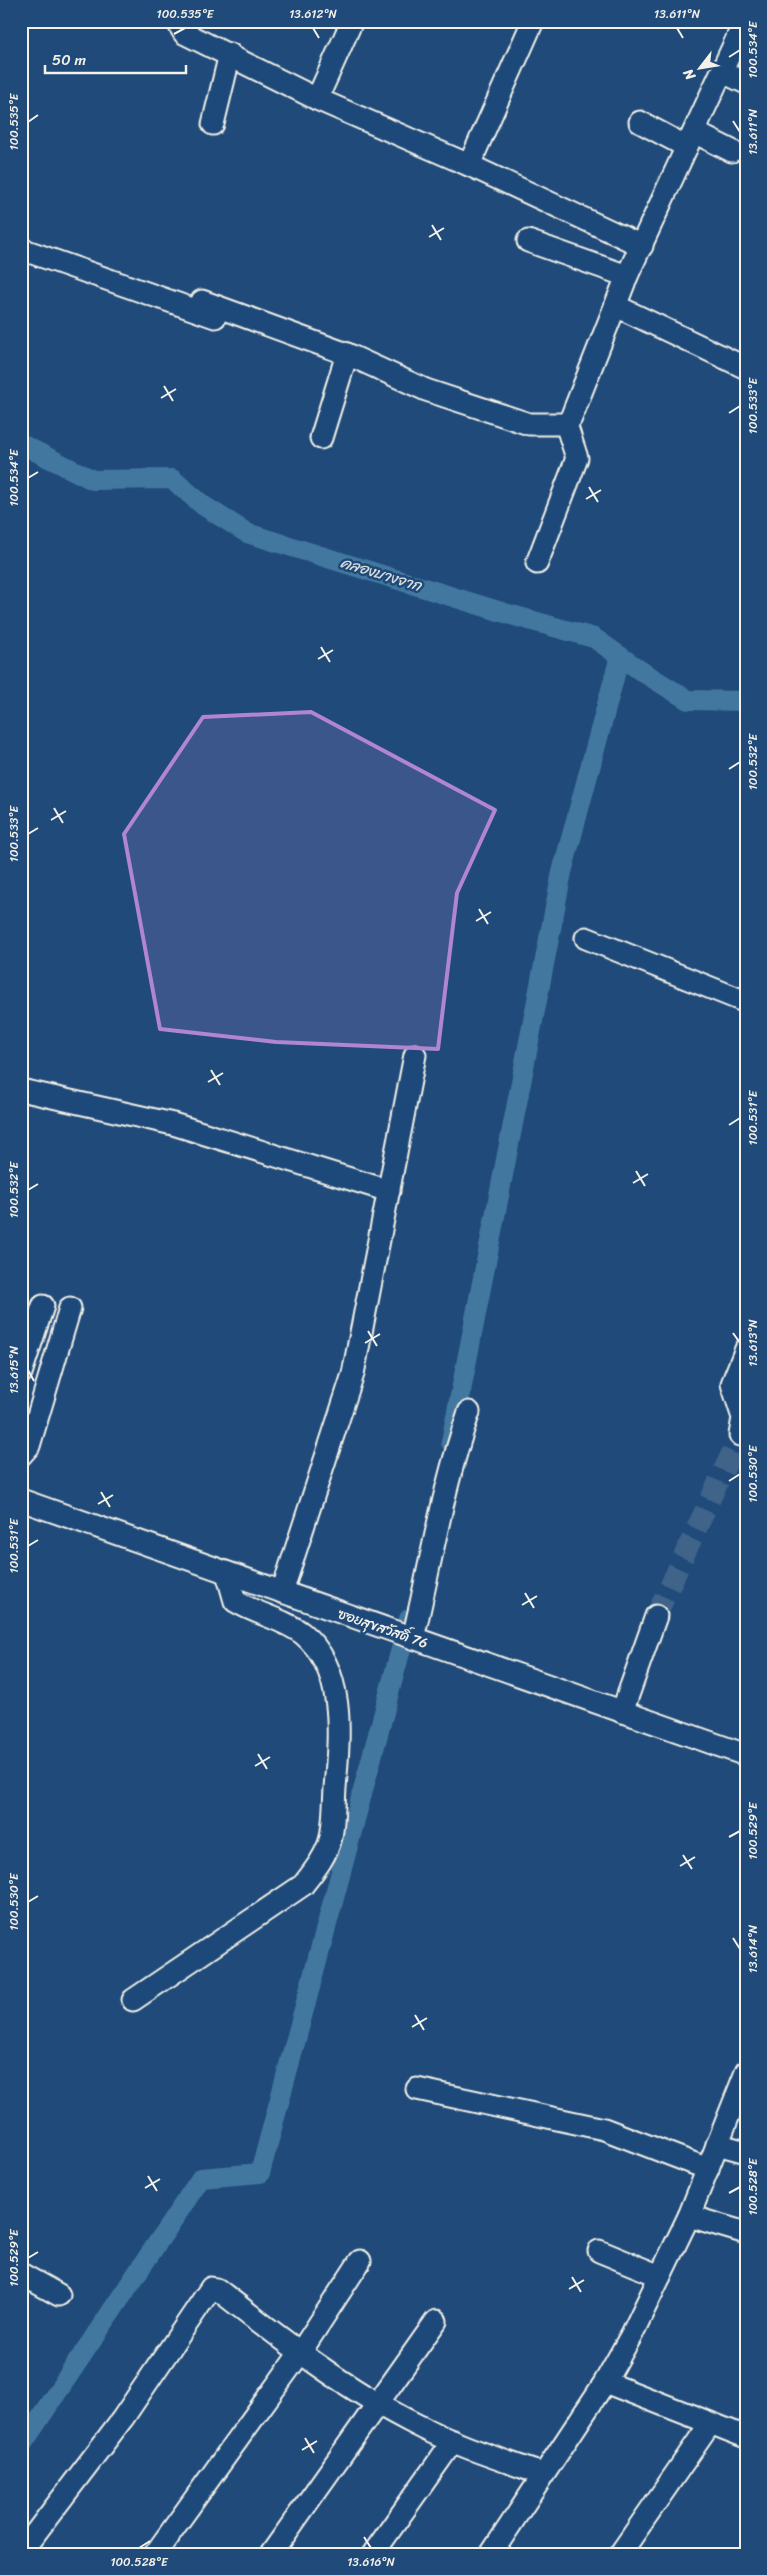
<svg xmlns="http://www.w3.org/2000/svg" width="767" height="2575" font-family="Sriracha,'Playpen Sans Thai',sans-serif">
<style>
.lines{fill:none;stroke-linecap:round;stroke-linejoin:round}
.canal{stroke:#4378a0;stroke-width:20}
.minor-tunnel{stroke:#3f638a;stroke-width:21;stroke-dasharray:21 11;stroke-linecap:butt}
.minor-casing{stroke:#f4f1e8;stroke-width:25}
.minor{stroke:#1f4a7a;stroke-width:21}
.marked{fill:#b185d1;fill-opacity:0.2;stroke:#b185d1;stroke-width:4;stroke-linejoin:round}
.ticks{fill:none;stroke:#f4f1e8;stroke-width:2}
.labels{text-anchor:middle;stroke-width:5;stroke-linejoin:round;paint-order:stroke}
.street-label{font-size:14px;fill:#f4f1e8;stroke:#1f4a7a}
.water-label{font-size:15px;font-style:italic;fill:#d9dfdd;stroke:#1f4a7a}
.neatline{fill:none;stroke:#f4f1e8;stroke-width:2}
.ticks-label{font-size:12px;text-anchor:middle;fill:#f4f1e8}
</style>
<rect width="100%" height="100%" fill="#1f4a7a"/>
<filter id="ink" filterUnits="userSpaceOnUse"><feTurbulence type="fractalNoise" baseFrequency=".02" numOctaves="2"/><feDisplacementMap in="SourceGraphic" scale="10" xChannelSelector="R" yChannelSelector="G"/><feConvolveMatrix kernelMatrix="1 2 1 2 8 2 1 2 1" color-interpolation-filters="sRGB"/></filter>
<g filter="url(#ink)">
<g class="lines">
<g class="canal">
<path d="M21 444 93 480 172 479 204 506 247 533 508 614 594 638 641 671 688 700 746 701"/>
<path d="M451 1442 562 872 620 656"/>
<path d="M21 2446 201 2178 260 2173 409 1619"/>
</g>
<path class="minor-tunnel" d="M656 1616 740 1435"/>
<defs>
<g id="minor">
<path d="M177 21 184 33 317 99 469 165 642 246"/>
<path d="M722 72 746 83"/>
<path d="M317 99 352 21"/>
<path d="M640 122 687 147"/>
<path d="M213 124 230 54"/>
<path d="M694 132 732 151"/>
<path d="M469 165 533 21"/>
<path d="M528 241 627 276"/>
<path d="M21 249 215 317"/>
<path d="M202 301 347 354 426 390 529 424H566L571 418 627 276 745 21"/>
<path d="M616 306 746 368"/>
<path d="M321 438 347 354"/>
<path d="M537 563 577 458 566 424"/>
<path d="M586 938 746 1002"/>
<path d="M21 1090 173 1124 389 1191"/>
<path d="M21 1373 43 1306"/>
<path d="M740 1435 743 1418 732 1384 746 1349"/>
<path d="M21 1455 29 1446 70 1308"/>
<path d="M21 1500 746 1755"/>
<path d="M282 1592 353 1374 415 1055"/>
<path d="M413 1638C431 1563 443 1486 469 1412"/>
<path d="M622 1712 656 1616"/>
<path d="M133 2000 303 1885C314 1871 327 1855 331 1837 334 1821 334 1804 335 1788 339 1738 347 1671 303 1634 284 1619 256 1614 235 1601L227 1573"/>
<path d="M417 2089 604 2129 708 2169"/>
<path d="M717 2144 746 2152"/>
<path d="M689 2216 746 2233"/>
<path d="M599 2251 660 2276"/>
<path d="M21 2274 59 2295"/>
<path d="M605 2382 746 2437"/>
<path d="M21 2552 123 2418 211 2288 217 2289C280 2338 343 2388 415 2424 455 2445 499 2459 542 2474"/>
<path d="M155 2554 300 2353 360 2261"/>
<path d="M271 2554 436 2321"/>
<path d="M373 2554 453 2441"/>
<path d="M491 2554 605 2382 632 2334 689 2216 746 2072"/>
<path d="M620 2554 710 2424"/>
</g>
</defs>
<use href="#minor" class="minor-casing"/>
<use href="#minor" class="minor"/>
</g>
</g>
<path class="marked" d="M311 712 495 810 457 893 438 1049 276 1042 160 1029 124 834 203 717Z"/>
<path class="ticks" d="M313 28 319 38M677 28 683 38M174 34 185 28M729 57 740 50M733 121 740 132M28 122 38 115M432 225 441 240M429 237 444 228M164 386 173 401M161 398 176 389M729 413 740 406M28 478 38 472M589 487 598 502M586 499 601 490M321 647 330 662M318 659 333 650M729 769 740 762M54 808 63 823M51 820 66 811M28 834 38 828M479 909 488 924M476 921 491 912M211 1070 220 1085M208 1082 223 1073M729 1125 740 1118M636 1171 645 1186M633 1183 648 1174M28 1190 38 1184M368 1331 377 1346M733 1333 740 1343M365 1343 380 1334M28 1370 34 1381M729 1481 740 1474M101 1492 110 1507M98 1504 113 1495M28 1546 38 1540M525 1593 534 1608M522 1605 537 1596M258 1754 267 1769M255 1766 270 1757M729 1837 740 1831M683 1855 692 1869M680 1866 695 1857M28 1902 38 1896M733 1938 740 1949M415 2015 424 2030M412 2027 427 2018M148 2176 157 2191M145 2188 160 2179M729 2193 740 2187M28 2258 38 2252M572 2277 581 2292M569 2289 584 2280M305 2438 314 2453M302 2450 317 2441M364 2537 371 2548M139 2548 150 2541"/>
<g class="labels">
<g class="street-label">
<text transform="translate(383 1628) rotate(19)" y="5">ซอยสุขสวัสดิ์ 76</text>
</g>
<g class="water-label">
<text transform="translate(381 574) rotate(17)" y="5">คลองบางจาก</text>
</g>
</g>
<rect width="767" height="2575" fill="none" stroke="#1f4a7a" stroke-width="55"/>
<g transform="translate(700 68) rotate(239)" stroke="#1f4a7a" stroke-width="4" paint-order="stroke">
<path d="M0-4L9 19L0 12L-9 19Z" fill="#f4f1e8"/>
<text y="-8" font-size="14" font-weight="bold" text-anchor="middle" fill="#f4f1e8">N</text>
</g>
<path d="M45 65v8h141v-8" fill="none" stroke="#f4f1e8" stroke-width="2.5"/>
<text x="52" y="65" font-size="15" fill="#f4f1e8" stroke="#1f4a7a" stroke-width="4" paint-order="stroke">50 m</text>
<rect x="28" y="28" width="712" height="2520" class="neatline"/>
<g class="ticks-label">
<text x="185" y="18">100.535°E</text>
<text x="313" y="18">13.612°N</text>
<text x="677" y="18">13.611°N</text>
<text transform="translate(753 50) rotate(-90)" y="4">100.534°E</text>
<text transform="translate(14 122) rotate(-90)" y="4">100.535°E</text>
<text transform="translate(753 132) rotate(-90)" y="4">13.611°N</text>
<text transform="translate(753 406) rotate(-90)" y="4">100.533°E</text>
<text transform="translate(14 478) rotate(-90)" y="4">100.534°E</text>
<text transform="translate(753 762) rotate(-90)" y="4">100.532°E</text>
<text transform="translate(14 834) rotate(-90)" y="4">100.533°E</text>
<text transform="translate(753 1118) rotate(-90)" y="4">100.531°E</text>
<text transform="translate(14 1190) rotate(-90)" y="4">100.532°E</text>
<text transform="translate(753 1343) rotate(-90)" y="4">13.613°N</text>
<text transform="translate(14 1370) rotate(-90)" y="4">13.615°N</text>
<text transform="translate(753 1474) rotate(-90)" y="4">100.530°E</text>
<text transform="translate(14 1546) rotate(-90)" y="4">100.531°E</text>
<text transform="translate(753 1831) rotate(-90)" y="4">100.529°E</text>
<text transform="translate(14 1902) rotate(-90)" y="4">100.530°E</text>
<text transform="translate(753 1949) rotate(-90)" y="4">13.614°N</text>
<text transform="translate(753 2187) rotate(-90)" y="4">100.528°E</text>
<text transform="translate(14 2258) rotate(-90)" y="4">100.529°E</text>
<text x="139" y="2566">100.528°E</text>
<text x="371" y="2566">13.616°N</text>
</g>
</svg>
